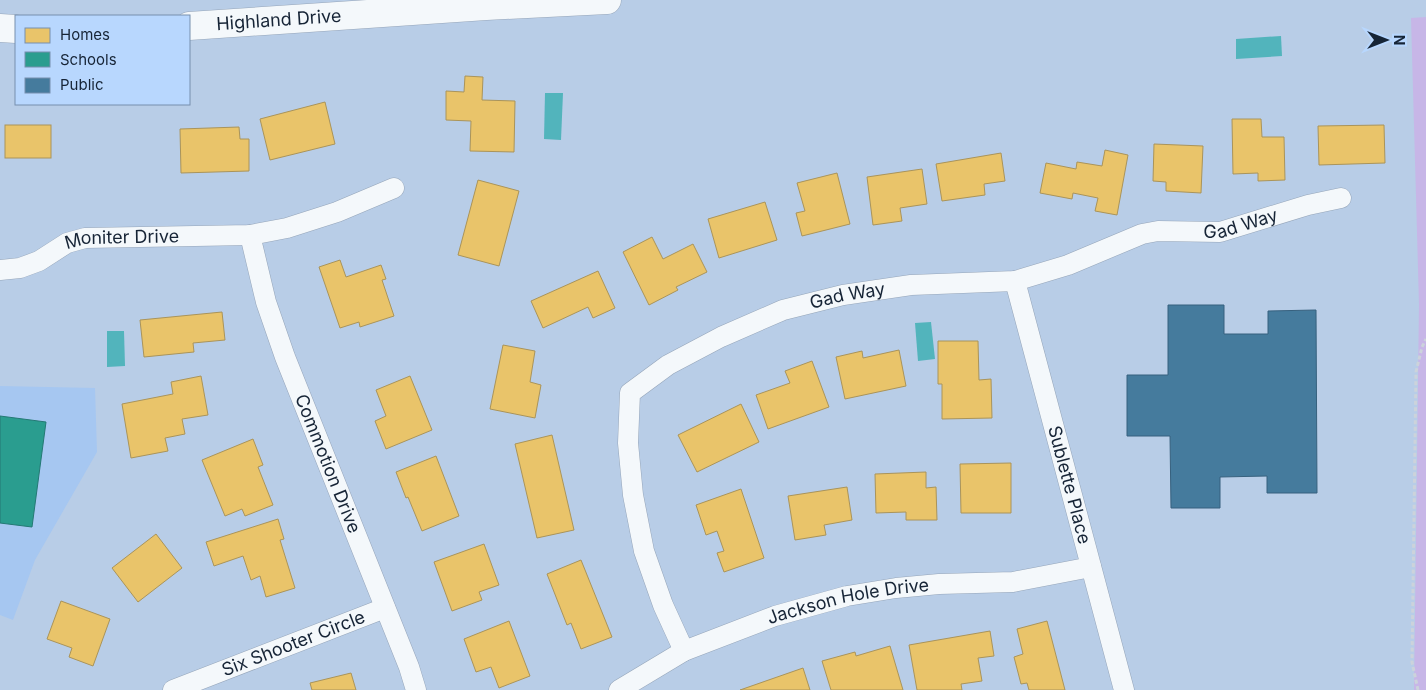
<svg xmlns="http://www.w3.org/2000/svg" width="1426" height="690" font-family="Inter,sans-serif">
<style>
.built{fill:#a6c7f1}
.green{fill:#c7b6e7}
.water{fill:#52b4bc}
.homes{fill:#e9c46a;stroke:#aa945a}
.schools{fill:#2a9d8f;stroke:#247974}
.public{fill:#457b9d;stroke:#37617e}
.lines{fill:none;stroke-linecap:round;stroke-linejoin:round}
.minor-casing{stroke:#95a5b9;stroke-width:21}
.primary-casing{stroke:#95a5b9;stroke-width:29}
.path{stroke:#ccd3db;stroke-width:3;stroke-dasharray:4 2.5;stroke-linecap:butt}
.minor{stroke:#f4f8fb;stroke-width:20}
.primary{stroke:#f4f8fb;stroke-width:28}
.labels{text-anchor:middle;stroke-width:5;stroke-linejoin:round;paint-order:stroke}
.street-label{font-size:18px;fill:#162436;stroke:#b8d7fe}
</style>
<rect width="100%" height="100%" fill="#b8cde7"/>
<path class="built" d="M0 386 95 388 97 452 35 560 13 620 0 615Z"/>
<path class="green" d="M1426 17V690H1414L1419 304 1411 18Z"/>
<g class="water">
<path d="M1281 36 1282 56 1236 59V39Z"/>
<path d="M545 93H563L561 140 544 139Z"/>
<path d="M931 322 935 359 918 361 915 323Z"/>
<path d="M107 331H124L125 366 107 367Z"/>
</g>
<g class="homes">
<path d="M465 76 483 77 482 100 515 101 514 152 470 151 471 121 446 120V91L464 92Z"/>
<path d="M325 102 335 144 270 160 260 119Z"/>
<path d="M1232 119H1261L1262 137H1284L1285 180 1258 181V173L1233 174Z"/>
<rect x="5" y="125" width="46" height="33"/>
<path d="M1384 125 1385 163 1319 165 1318 126Z"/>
<path d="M239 127 240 139H249V171L181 173 180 129Z"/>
<path d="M1154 144 1203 146 1201 193 1166 191V182L1153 181Z"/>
<path d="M1105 150 1128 155 1117 215 1095 211 1098 198 1073 193 1072 199 1040 193 1046 163 1076 169 1077 162 1102 166Z"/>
<path d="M1001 153 1005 181 984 184 985 195 942 201 936 164Z"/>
<path d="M922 169 927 204 900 208 902 221 873 225 867 177Z"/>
<path d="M837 173 850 224 802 236 796 213 805 211 797 183Z"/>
<path d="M478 180 519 191 499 266 458 255Z"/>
<path d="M765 202 777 240 719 258 708 219Z"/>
<path d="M652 237 663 259 693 244 707 272 676 287 678 290 649 305 623 252Z"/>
<path d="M340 260 346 277 381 265 386 279 382 280 394 316 360 327 359 322 340 328 319 267Z"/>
<path d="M598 271 615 308 593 318 588 307 543 328 531 301Z"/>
<path d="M222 312 225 340 193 343 194 352 144 357 140 320Z"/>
<path d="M938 341H978L979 380 991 379 992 418 942 419V384H938Z"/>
<path d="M503 345 535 351 530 382 541 385 535 418 490 409Z"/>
<path d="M899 350 906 386 845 399 836 357 862 351 863 358Z"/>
<path d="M812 361 829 407 768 429 756 395 790 383 785 371Z"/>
<path d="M201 376 208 415 182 419 185 434 165 438 168 451 131 458 122 404 173 394 171 382Z"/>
<path d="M410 376 432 430 386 449 375 421 386 416 376 390Z"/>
<path d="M741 404 759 442 697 472 678 435Z"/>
<path d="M552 435 574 530 537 538 515 444Z"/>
<path d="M253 439 263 465 258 467 273 505 245 516 242 509 225 516 202 460Z"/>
<path d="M436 456 459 516 422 531 408 497 406 498 396 472Z"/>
<path d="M1011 463V513H961L960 464Z"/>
<path d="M926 472V488L936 487 937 520H906V512L876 513 875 474Z"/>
<path d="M847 487 852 520 824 525 826 535 795 540 788 496Z"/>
<path d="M741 489 764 558 724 572 717 553 724 551 717 531 706 535 696 505Z"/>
<path d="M278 519 284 539 280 540 295 588 266 597 260 576 251 580 243 556 214 566 206 542Z"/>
<path d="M156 534 182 568 138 602 112 568Z"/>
<path d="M484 544 499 585 479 592 482 600 452 611 434 562Z"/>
<path d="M581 560 612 637 581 649 571 623 567 625 547 574Z"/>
<path d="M61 601 110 619 93 666 69 657 72 648 47 639Z"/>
<path d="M509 621 530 676 499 688 491 667 476 672 464 639Z"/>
<path d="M1047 621 1065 690H1029L1027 683 1021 684 1014 657 1023 654 1017 629Z"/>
<path d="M990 631 994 656 978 658 982 681 961 684 962 690H917L909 645Z"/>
<path d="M890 646 903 690H831L822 661 855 652 856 656Z"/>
<path d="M803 668 810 690H740Z"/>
<path d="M351 673 356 690H312L310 683Z"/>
</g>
<path class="schools" d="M0 416 46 422 32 527 0 523Z"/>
<path class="public" d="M1168 305H1224V334H1268V311L1316 310 1317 493H1267V476L1220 477V508H1171L1170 436H1127V375H1168Z"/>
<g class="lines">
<defs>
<g id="minor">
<path id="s1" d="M250 235 266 302 285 357 409 667 416 690"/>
<path id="s2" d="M0 270 20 268 39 261 67 243 85 238 250 235 287 228 337 212 394 188"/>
<path id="s3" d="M1015 281 1124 690"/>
<path id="s4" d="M684 651 663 605 644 551 633 495 628 443 630 393 668 365 721 337 783 310 843 295 911 285 1015 281 1068 265 1142 234 1158 231 1220 232 1308 205 1341 198"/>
<path id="s5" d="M173 690 385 608"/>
<path id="s6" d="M619 690 684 651 775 616 847 596 896 588 939 584 1013 582 1091 567"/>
</g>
<g id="primary">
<path id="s7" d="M189 26 486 6 607 0"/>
<path d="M0 28 16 29"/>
</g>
</defs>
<use href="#minor" class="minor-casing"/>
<use href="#primary" class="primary-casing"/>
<path class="path" d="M1418 690 1412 662 1416 372 1422 347 1426 339"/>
<use href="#minor" class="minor"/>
<use href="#primary" class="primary"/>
</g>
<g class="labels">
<g class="street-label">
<text dy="6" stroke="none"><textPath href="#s7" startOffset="90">Highland Drive</textPath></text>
<text dy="6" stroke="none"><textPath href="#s4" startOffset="912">Gad Way</textPath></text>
<text dy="6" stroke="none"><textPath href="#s2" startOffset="129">Moniter Drive</textPath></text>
<text dy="6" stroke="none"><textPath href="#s4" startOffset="508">Gad Way</textPath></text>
<text dy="6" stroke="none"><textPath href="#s1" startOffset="242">Commotion Drive</textPath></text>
<text dy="6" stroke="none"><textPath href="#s3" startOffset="211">Sublette Place</textPath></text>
<text dy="6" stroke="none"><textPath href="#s6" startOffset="248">Jackson Hole Drive</textPath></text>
<text dy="6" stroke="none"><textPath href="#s5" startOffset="129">Six Shooter Circle</textPath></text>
</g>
</g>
<rect x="15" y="15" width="175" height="90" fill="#b8d7fe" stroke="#778fae"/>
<rect x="25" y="28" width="25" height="15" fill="#e9c46a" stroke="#778fae"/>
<text x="60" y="40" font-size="15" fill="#162436">Homes</text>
<rect x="25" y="52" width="25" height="15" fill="#2a9d8f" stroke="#778fae"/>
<text x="60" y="65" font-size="15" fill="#162436">Schools</text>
<rect x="25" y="78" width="25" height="15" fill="#457b9d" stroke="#778fae"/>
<text x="60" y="90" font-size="15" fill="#162436">Public</text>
<g transform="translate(1386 40) rotate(90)" stroke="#b8d7fe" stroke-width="4" paint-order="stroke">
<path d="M0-4L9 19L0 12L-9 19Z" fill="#162436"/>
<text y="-8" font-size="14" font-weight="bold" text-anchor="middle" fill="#162436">N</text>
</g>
</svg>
